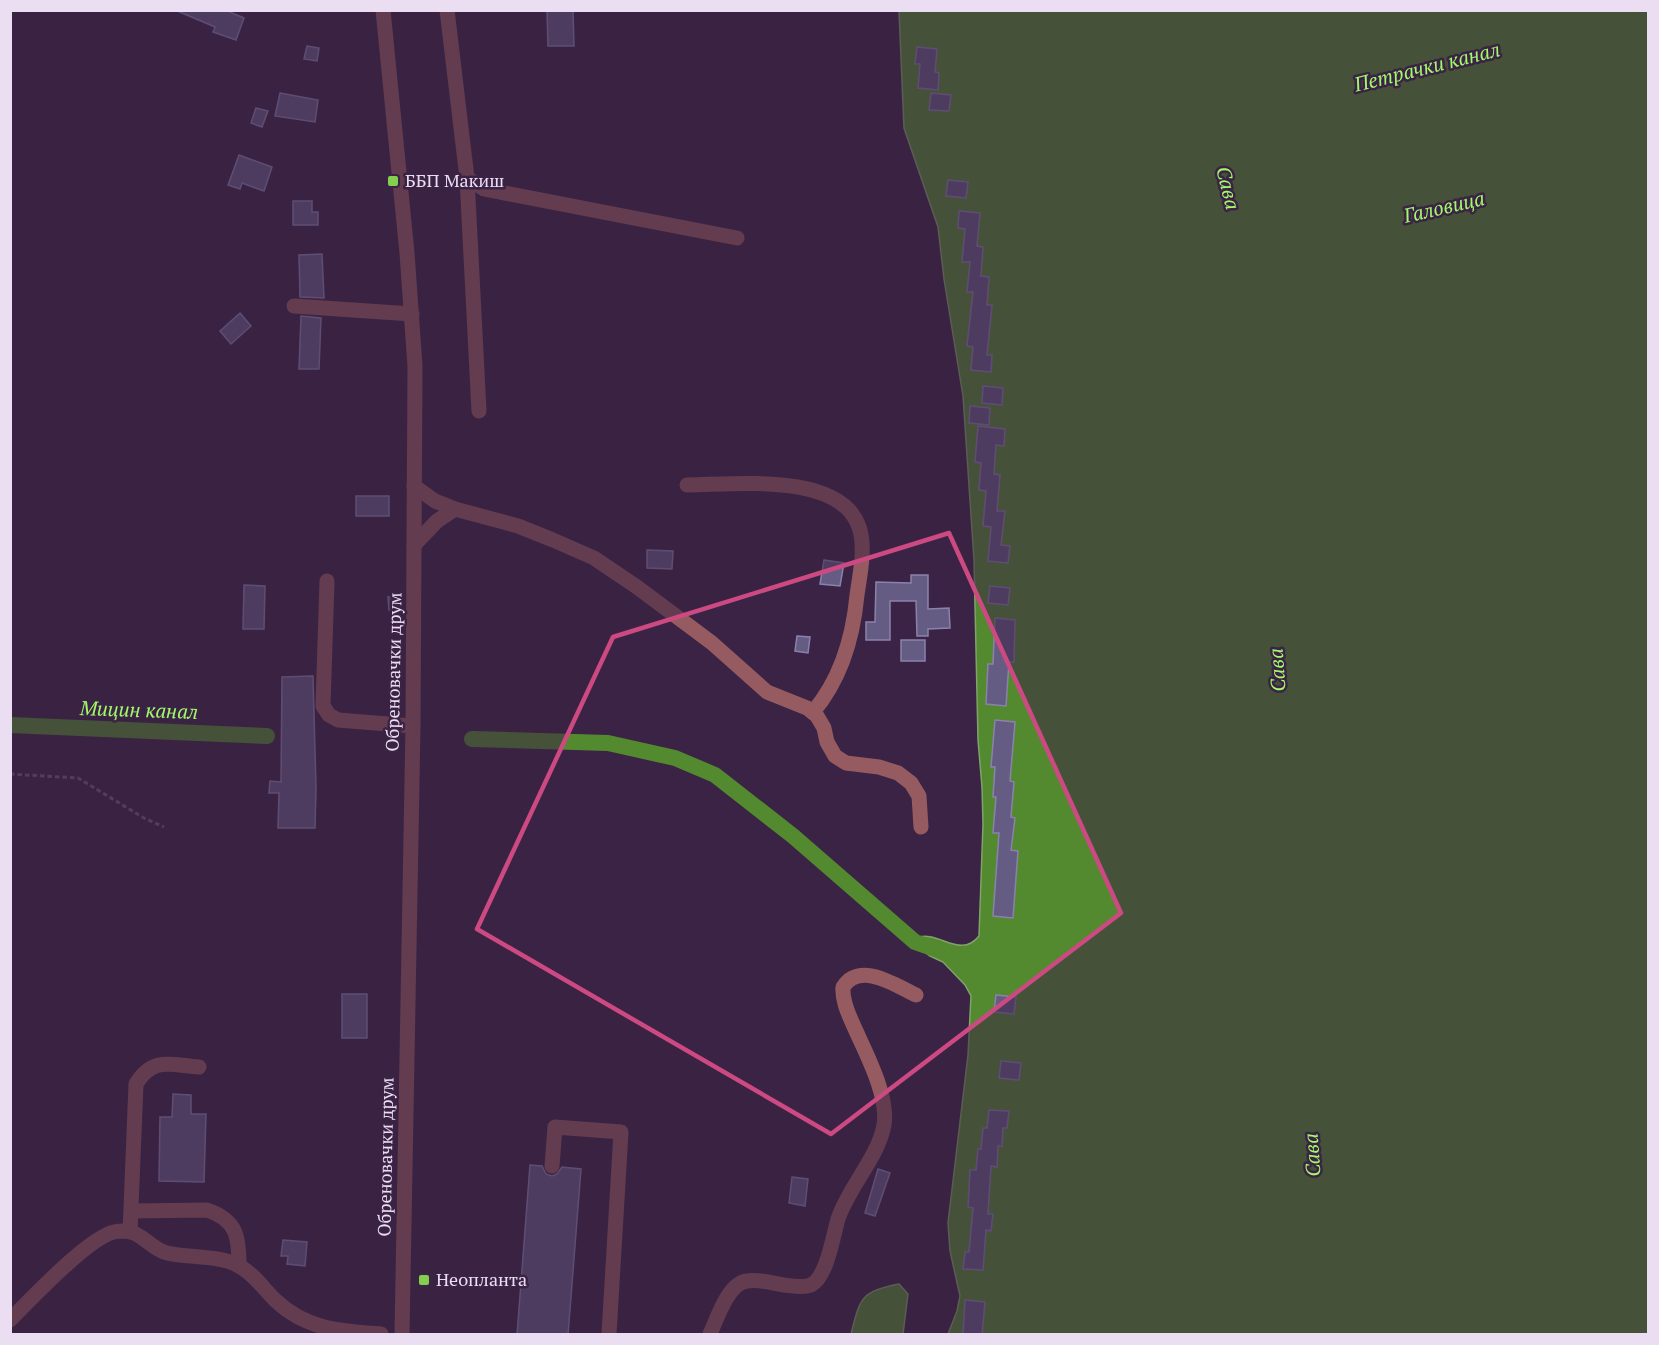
<svg xmlns="http://www.w3.org/2000/svg" width="1659" height="1345" font-family="'PT Serif',serif">
<style>
.water{fill:#548a2f;stroke:#81a36a;stroke-width:1.5}
.lines{fill:none;stroke-linecap:round;stroke-linejoin:round}
.canal{stroke:#548a2f;stroke-width:16}
.building{fill:#655c84;stroke:#8b82ac;stroke-width:1.5}
.path{stroke:#725e7b;stroke-width:3;stroke-dasharray:4.5 3;stroke-linecap:butt}
.minor{stroke:#955b60;stroke-width:15}
.marked{fill:none;stroke:#cc4981;stroke-width:4.5;stroke-linejoin:round}
.poi-dot{fill:#83d04e;stroke:#3a2344;stroke-width:2}
.labels{text-anchor:middle;stroke-width:5;stroke-linejoin:round;paint-order:stroke}
.poi-label{font-size:18px;fill:#ebddf2;stroke:#3a2344;text-anchor:start}
.street-label{font-size:18px;fill:#ebddf2;stroke:#3a2344}
.water-label{font-size:20px;font-style:italic;fill:#a2fa68;stroke:#3a2344}
</style>
<rect width="100%" height="100%" fill="#3a2344"/>
<g class="water">
<path d="M899 11H1648V1334H948L957 1311 960 1296 950 1251 948 1223 968 1055 971 996 965 985 943 962 930 956 918 947 915 942 916 938C938 929 960 960 979 936L983 824 982 787 978 740 974 560 963 396 944 279 938 227 904 128Z"/>
<path d="M899 1284 908 1294 903 1334H851C860 1299 860 1291 899 1284Z"/>
</g>
<g class="lines">
<g class="canal">
<path d="M10 725 267 736"/>
<path d="M472 739 608 743 675 758 715 775 793 836 915 942 935 949"/>
</g>
</g>
<g class="building">
<path d="M175 10H225L244 18 236 40 213 32 215 27Z"/>
<path d="M573 10 574 46H548L547 11Z"/>
<path d="M307 46 319 48 317 61 304 59Z"/>
<path d="M917 47 937 49 935 72 939 73 938 90 918 88 920 64H915Z"/>
<path d="M280 93 318 100 315 122 275 116Z"/>
<path d="M931 93 951 95 949 111 929 110Z"/>
<path d="M256 108 268 111 262 127 251 123Z"/>
<path d="M239 155 272 167 264 191 242 183 240 189 228 185Z"/>
<path d="M948 180 968 182 966 198 946 196Z"/>
<path d="M293 201H312V212H318V225H293Z"/>
<path d="M959 211 980 213 977 246 983 247 981 276 989 277 987 305H992L987 355H992L991 372 971 370 973 347 967 346 973 292H967L970 262H962L965 229 958 228Z"/>
<path d="M322 254 324 298 300 297 299 255Z"/>
<path d="M240 313 251 326 231 344 220 331Z"/>
<path d="M301 316 321 318 319 369H299Z"/>
<path d="M983 386 1003 388 1002 405 982 403Z"/>
<path d="M970 406 990 408 989 425 969 423Z"/>
<path d="M978 426 1005 429 1004 446 996 445 994 474 1000 475 997 511H1005L1001 545 1010 546 1008 563 988 561 991 527 983 526 986 491 979 490 981 463 975 462Z"/>
<rect x="356" y="496" width="33" height="20"/>
<path d="M647 550 673 551 672 569 647 568Z"/>
<path d="M824 560 844 563 840 586 820 584Z"/>
<path d="M911 575H928V609L949 608 950 628 928 629V636H917L916 601H890V640H866V622H875L876 582 911 583Z"/>
<path d="M244 585 265 586 264 629H243Z"/>
<path d="M990 586 1010 588 1008 605 988 603Z"/>
<path d="M400 596 401 610H389L388 597Z"/>
<path d="M995 618 1015 620 1014 662H1009L1006 706 986 704 988 664H993Z"/>
<path d="M797 636 810 637 808 653 795 651Z"/>
<rect x="901" y="640" width="24" height="21"/>
<path d="M313 676 316 788 315 828H278L279 793H269L270 781 281 782 282 677Z"/>
<path d="M995 720 1015 722 1010 781 1014 782 1011 817 1015 818 1011 850 1018 851 1013 918 993 916 999 833H993L996 797H993L995 767H991Z"/>
<rect x="342" y="994" width="25" height="44"/>
<path d="M996 995 1016 997 1014 1014 994 1012Z"/>
<path d="M1001 1061 1021 1063 1019 1080 999 1078Z"/>
<path d="M173 1094 191 1095V1114H206L204 1182 159 1181 160 1117H172Z"/>
<path d="M989 1110 1009 1111 1007 1128H1003L1002 1146H998L997 1167 991 1166 988 1214H993L991 1231 986 1230 983 1270 963 1269 965 1252H969L973 1208 968 1207 970 1170H976L978 1149H981L983 1128H987Z"/>
<path d="M530 1165 542 1166 546 1174 552 1176 557 1174 562 1167 581 1169 568 1335H517Z"/>
<path d="M878 1169 890 1173 875 1216 865 1213Z"/>
<path d="M792 1177 808 1179 805 1206 789 1203Z"/>
<path d="M283 1240 307 1242 305 1266 287 1264 288 1256H281Z"/>
<path d="M965 1300 985 1302 982 1335H963Z"/>
</g>
<g class="lines">
<path class="path" d="M10 774 78 778 144 818 164 827"/>
<g class="minor">
<path d="M383 10 407 253 415 366 413 726 402 1334"/>
<path d="M447 10 467 178 484 189 737 238"/>
<path d="M467 178 479 411"/>
<path d="M294 306 412 314"/>
<path d="M687 485C733 485 840 471 859 527 866 547 860 574 857 595 853 638 841 679 813 712"/>
<path d="M414 486 435 501 455 509 518 526 553 540 594 558 637 587 712 643 767 692 807 708 817 716 824 728 827 742 835 756 846 763 879 767 898 773 911 783 919 796 921 827"/>
<path d="M414 545 437 521 455 509"/>
<path d="M327 581 323 706 329 715 338 720 413 726"/>
<path d="M552 1166 555 1127 621 1132 609 1334"/>
<path d="M132 1211 207 1210C237 1220 239 1237 239 1266"/>
<path d="M130 1232 136 1084C153 1056 171 1065 199 1067"/>
<path d="M10 1320C31 1299 88 1238 114 1232 118 1231 124 1231 128 1231 143 1234 153 1250 167 1253 188 1258 221 1255 239 1266 253 1273 264 1289 275 1300 307 1330 340 1331 381 1334"/>
<path d="M710 1334C717 1319 728 1283 747 1281 759 1279 772 1283 784 1285 792 1286 803 1288 811 1285 827 1277 833 1236 838 1219 849 1186 878 1158 884 1125 889 1094 864 1050 852 1022 847 1011 842 999 843 987 860 961 895 985 916 995"/>
</g>
</g>
<path d="M0 0H1659V1345H0ZM949 533 1121 913 831 1134 477 929 613 637Z" fill="#3a2344" fill-opacity=".55" fill-rule="evenodd"/>
<path class="marked" d="M949 533 1121 913 831 1134 477 929 613 637Z"/>
<g class="poi-dot">
<rect x="387" y="175" width="12" height="12" rx="3"/>
<rect x="418" y="1274" width="12" height="12" rx="3"/>
</g>
<g class="labels">
<g class="poi-label">
<text x="405" y="187">ББП Макиш</text>
<text x="436" y="1286">Неопланта</text>
</g>
<g class="street-label">
<text transform="translate(394 672) rotate(-89)" y="6">Обреновачки друм</text>
<text transform="translate(386 1157) rotate(-89)" y="6">Обреновачки друм</text>
</g>
<g class="water-label">
<text transform="translate(1427 67) rotate(-14)" y="7">Петрачки канал</text>
<text transform="translate(1228 188) rotate(76)" y="7">Сава</text>
<text transform="translate(1444 207) rotate(-13)" y="7">Галовица</text>
<text transform="translate(1277 670) rotate(-94)" y="7">Сава</text>
<text transform="translate(139 710) rotate(2)" y="7">Мицин канал</text>
<text transform="translate(1312 1155) rotate(-94)" y="7">Сава</text>
</g>
</g>
<rect width="1659" height="1345" fill="none" stroke="#ebddf2" stroke-width="24"/>
</svg>
